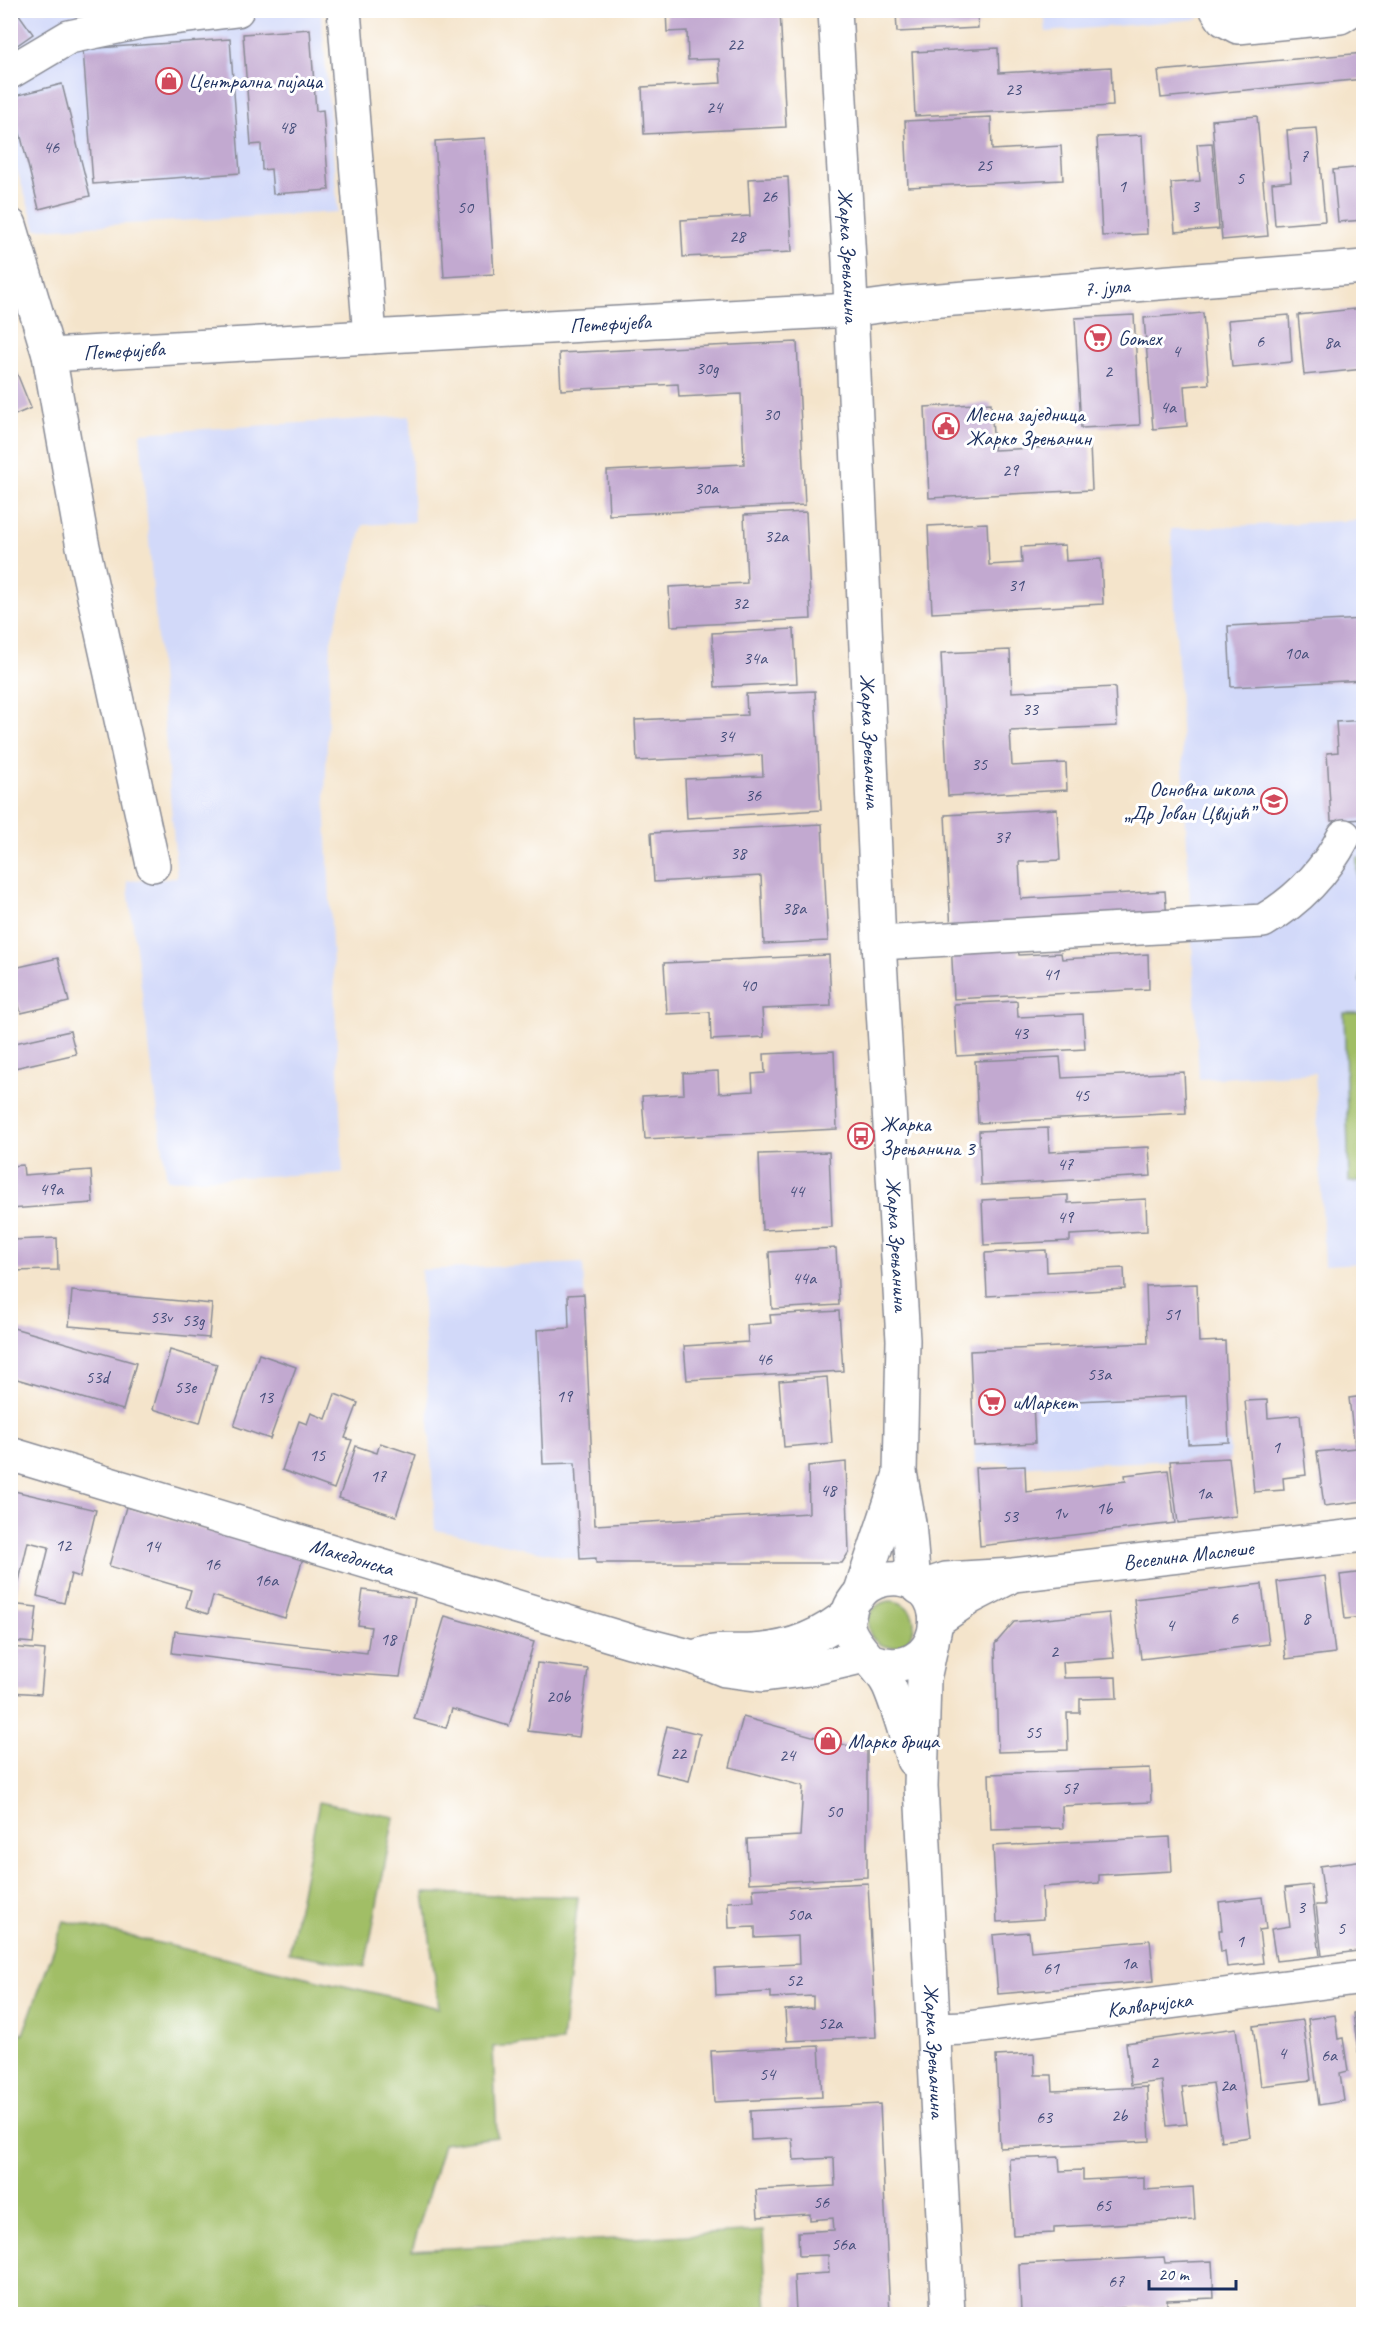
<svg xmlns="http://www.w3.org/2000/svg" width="1374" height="2325" font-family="Caveat,sans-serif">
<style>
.built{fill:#d2d9f9}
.green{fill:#a1be66;stroke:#5e7662;stroke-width:1.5}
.building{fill:#c2a9d0}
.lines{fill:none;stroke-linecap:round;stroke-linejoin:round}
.minor-casing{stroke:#888a94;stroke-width:36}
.major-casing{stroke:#888a94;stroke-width:36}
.minor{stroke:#fff;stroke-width:33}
.major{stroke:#fff;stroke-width:33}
.labels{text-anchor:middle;stroke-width:6;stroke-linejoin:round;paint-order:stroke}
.number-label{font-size:18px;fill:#454e7a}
.poi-label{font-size:21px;fill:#1b2f5e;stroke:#fff;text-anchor:start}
.street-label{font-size:21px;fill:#1b2f5e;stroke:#fff}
</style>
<rect width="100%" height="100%" fill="#fff"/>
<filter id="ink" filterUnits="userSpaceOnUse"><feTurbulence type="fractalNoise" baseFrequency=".0167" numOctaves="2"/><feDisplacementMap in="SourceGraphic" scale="12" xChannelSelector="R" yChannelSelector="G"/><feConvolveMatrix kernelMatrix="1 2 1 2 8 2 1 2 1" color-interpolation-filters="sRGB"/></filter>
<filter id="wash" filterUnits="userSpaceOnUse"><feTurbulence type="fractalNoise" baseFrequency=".008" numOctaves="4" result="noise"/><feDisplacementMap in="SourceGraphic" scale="24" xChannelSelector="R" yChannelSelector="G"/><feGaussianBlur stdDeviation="1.35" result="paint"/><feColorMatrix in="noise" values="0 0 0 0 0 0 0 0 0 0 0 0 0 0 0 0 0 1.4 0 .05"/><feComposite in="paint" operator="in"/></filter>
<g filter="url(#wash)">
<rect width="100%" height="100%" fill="#f4e4cb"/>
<g class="built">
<path d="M10 11H321L338 212 36 229 11 152Z"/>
<path d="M1044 11H1198L1199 19 1046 32Z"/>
<path d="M410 416 414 522 363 525 331 641 325 796 343 1173 167 1180 127 881 177 878 140 433Z"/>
<path d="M1363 520V1263L1325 1265 1315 1073 1199 1079 1171 529Z"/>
<path d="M583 1263 596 1563 435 1530 421 1270Z"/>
<path d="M1225 1341 1230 1458 1009 1467 1008 1462 975 1464 970 1351Z"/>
</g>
<g class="green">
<path d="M1357 858H1364L1363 982H1360Z"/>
<path d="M1344 1013H1363V1181L1349 1182Z"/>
<circle cx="891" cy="1624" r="23"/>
<path d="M319 1802 394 1817 365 1967 289 1953Z"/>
<path d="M424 1893 578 1897 562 2042 493 2047 497 2137 443 2144 412 2250 763 2231 767 2314H11V2029L23 2034 64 1921 439 2008Z"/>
</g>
<g id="blocks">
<g class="building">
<path d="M10 10H16L33 34 10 50Z"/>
<path d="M80 10H109V12L80 14Z"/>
<path d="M666 10H780L786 127 644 134 642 87 721 83 719 59 688 60 687 31 667 32Z"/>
<path d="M896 10H977L978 28 897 32Z"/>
<path d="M310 29 316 111 323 110 329 190 273 194 271 169 262 170 261 144 251 145 243 34Z"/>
<path d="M230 39 240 173 93 184 83 49Z"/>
<path d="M998 48 999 73 1111 67 1113 106 915 116 912 52Z"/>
<path d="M1364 53V79L1161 98 1158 71Z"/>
<path d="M62 84 90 196 39 209 11 97Z"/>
<path d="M1257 116 1268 236 1222 240 1212 120Z"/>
<path d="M991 117 992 150 1061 146 1063 180 908 187 905 121Z"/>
<path d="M1317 128 1325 221 1275 225 1272 183 1291 181 1287 130Z"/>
<path d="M1142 135 1147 234 1102 236 1097 137Z"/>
<path d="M485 138 494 274 444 277 435 141Z"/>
<path d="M1212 143 1219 229 1175 232 1171 183 1200 181 1197 144Z"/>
<path d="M1364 167V220L1338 222 1333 170Z"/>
<path d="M788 177 792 252 683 257 681 220 750 216 748 179Z"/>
<path d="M1364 308V369L1304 375 1298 315Z"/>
<path d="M1203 313 1209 384 1184 386 1187 426 1153 429 1144 318Z"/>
<path d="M1134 315 1140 425 1081 428 1075 318Z"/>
<path d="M1289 315 1292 362 1232 367 1228 320Z"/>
<path d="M797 342 805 505 609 515 607 471 744 464 741 394 679 397 678 384 561 390 559 353Z"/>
<path d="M16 371 31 408 10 417V374Z"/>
<path d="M991 403 994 450 1090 445 1092 490 929 498 925 407Z"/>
<path d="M806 512 811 619 671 626 669 587 747 583 744 515Z"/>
<path d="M987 523 989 565 1022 563 1021 547 1065 545 1066 561 1101 559 1103 604 932 613 928 526Z"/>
<path d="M1364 619V680L1231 687 1228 626Z"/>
<path d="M794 629 797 683 715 687 712 633Z"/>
<path d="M1010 650 1012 692 1115 687 1117 726 1010 731 1012 766 1066 763 1067 790 948 796 941 653Z"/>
<path d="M815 691 821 810 687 818 685 779 763 776 762 755 637 761 635 720 747 715 746 694Z"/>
<path d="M1364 720V819L1331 821 1327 753 1338 752 1336 722Z"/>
<path d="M1057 809 1060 860 1019 862 1021 899 1165 891 1167 921 951 932 945 815Z"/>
<path d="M822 824 828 941 764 944 761 876 654 882 651 833Z"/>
<path d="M951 941 1018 949 1019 955 1061 953 1062 959 1148 954 1149 989 954 999Z"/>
<path d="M829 955 831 1006 762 1009 764 1037 711 1040 710 1012 667 1014 664 963Z"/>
<path d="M58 958 69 1002 21 1013 18 1003 10 1005V969Z"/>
<path d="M1017 1001 1018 1017 1083 1014 1085 1049 957 1056 954 1004Z"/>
<path d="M70 1031 76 1054 10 1069V1044Z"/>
<path d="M834 1051 837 1129 645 1139 642 1096 684 1094 683 1073 718 1071 719 1093 753 1091 752 1074 765 1073 764 1054Z"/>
<path d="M1060 1057 1062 1078 1184 1072 1186 1113 978 1123 975 1061Z"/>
<path d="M1048 1128 1049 1152 1149 1147 1151 1176 981 1185 979 1131Z"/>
<path d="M829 1152 832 1227 762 1230 759 1154Z"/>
<path d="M23 1165 24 1175 91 1170 93 1203 10 1209V1166Z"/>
<path d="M1068 1195V1203L1146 1199 1147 1231 1070 1235V1241L984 1245 982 1200Z"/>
<path d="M10 1224 13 1240 57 1238 58 1270 10 1271Z"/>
<path d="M836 1248 839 1305 772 1309 769 1252Z"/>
<path d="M1046 1250 1047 1272 1124 1268 1125 1289 987 1296 985 1253Z"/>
<path d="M1197 1284 1199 1342 1225 1341 1229 1442 1188 1444 1186 1396 1033 1403 1035 1443 974 1446 970 1351 1148 1343 1146 1286Z"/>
<path d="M72 1291 212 1304 209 1338 69 1326Z"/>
<path d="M584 1294 595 1525 809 1513 808 1466 846 1462 849 1552 842 1563H596V1558L580 1559 575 1463 543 1464 537 1330 569 1328 568 1295Z"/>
<path d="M839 1311 843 1371 687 1380 684 1346 748 1342 747 1325 771 1323 770 1315Z"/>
<path d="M10 1327 136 1363 123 1410 10 1377Z"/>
<path d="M170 1350 217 1364 200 1423 153 1409Z"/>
<path d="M259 1354 296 1367 270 1439 234 1426Z"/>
<path d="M827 1377 832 1443 784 1447 779 1381Z"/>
<path d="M335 1394 358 1403 345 1438 352 1440 334 1489 282 1470 299 1421 307 1424 311 1413 326 1419Z"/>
<path d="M1364 1396V1501L1324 1506 1317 1452 1355 1448 1349 1398Z"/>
<path d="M1267 1400 1268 1418 1300 1415 1306 1475 1283 1478 1284 1490 1254 1492 1245 1401Z"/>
<path d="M380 1443 416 1455 396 1516 339 1498 356 1446 377 1453Z"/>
<path d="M1229 1458 1236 1516 1178 1523 1170 1461Z"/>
<path d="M1025 1466 1026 1492 1126 1481 1125 1475 1168 1470 1175 1523 980 1546 975 1468Z"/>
<path d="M10 1490 96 1510 80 1577 71 1574 64 1603 37 1596 49 1547 28 1542 16 1594 10 1592Z"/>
<path d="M126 1507 303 1558 285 1618 213 1596 208 1614 186 1607 191 1590 109 1566Z"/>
<path d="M1364 1572V1617L1345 1619 1340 1575Z"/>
<path d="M1325 1576 1335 1653 1286 1659 1277 1582Z"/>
<path d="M1262 1584 1269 1644 1141 1659 1134 1599Z"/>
<path d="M363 1590 415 1598 400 1677 338 1673 172 1653 175 1631 367 1653 371 1627 358 1625Z"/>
<path d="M10 1604 37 1607 33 1643 10 1641Z"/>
<path d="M1109 1613 1114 1658 1063 1662 1064 1678 1116 1677 1117 1698 1080 1699V1713H1067L1068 1750 998 1752 995 1644 1014 1622Z"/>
<path d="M445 1616 534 1642 509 1726 452 1709 446 1728 414 1719Z"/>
<path d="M10 1647 45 1650 41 1694 10 1692Z"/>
<path d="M537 1663 588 1669 579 1737 528 1731Z"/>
<path d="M743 1717 867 1751V1877L749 1883 747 1839 800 1836 803 1786 730 1767Z"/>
<path d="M667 1726 700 1734 689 1781 656 1773Z"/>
<path d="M1150 1768 1151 1802 1062 1806 1063 1828 991 1830 989 1774Z"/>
<path d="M1170 1837 1172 1871 1099 1875V1883L1042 1887 1043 1919 997 1922 993 1846Z"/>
<path d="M1364 1860V1950L1322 1956 1316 1905H1325L1320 1866Z"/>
<path d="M868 1883 876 2037 787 2041 785 2010 813 2008V1996L771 1998V1992L716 1995 715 1968 799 1964 798 1936 755 1938V1927L729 1928 728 1902 754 1901 753 1889Z"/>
<path d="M1311 1885 1320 1956 1276 1961 1271 1929 1290 1926 1285 1888Z"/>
<path d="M1262 1897 1266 1929 1259 1930 1263 1963 1227 1967 1225 1951 1221 1952 1219 1930H1222L1219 1902Z"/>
<path d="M1029 1932 1031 1951 1150 1940 1154 1981 998 1994 993 1935Z"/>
<path d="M1364 2011V2051L1358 2052 1353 2013Z"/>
<path d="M1335 2015 1338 2039 1343 2038 1348 2071 1340 2073 1344 2101 1319 2105 1308 2019Z"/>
<path d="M1303 2020 1311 2080 1261 2086 1253 2026Z"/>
<path d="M1236 2028 1250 2137 1221 2141 1213 2083 1182 2087 1187 2124 1167 2126 1162 2081 1131 2085 1126 2043Z"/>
<path d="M819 2046 822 2097 714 2102 711 2051Z"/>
<path d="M1034 2054 1035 2075H1052L1053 2091 1147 2087 1150 2141 1000 2148 996 2056Z"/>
<path d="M880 2104 890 2314H832V2309L796 2311 794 2275 829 2273 828 2255 799 2256 798 2232 834 2230 833 2218 810 2220V2214L758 2217 756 2190 835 2186 834 2158 794 2160 792 2138 751 2140 750 2111Z"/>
<path d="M1059 2157 1060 2171 1083 2170V2180L1144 2177V2190L1193 2187 1195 2220 1054 2227V2233L1013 2235 1009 2159Z"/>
<path d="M1164 2257 1165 2263 1212 2261 1214 2298 1167 2300V2306L1021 2313 1019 2264Z"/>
</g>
</g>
</g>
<g filter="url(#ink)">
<use href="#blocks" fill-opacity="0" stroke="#888a94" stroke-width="1.5"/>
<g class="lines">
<defs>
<g id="minor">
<path d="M344 10 370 337"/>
<path d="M1217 10 1223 19 1238 27 1340 17 1351 10"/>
<path d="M10 72 69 37 141 22 237 10"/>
<path d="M10 225 49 355 82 542 153 865"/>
<path id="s1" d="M49 355 850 310 902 303 1364 267"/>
<path d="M879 943 1263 921C1299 900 1325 873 1344 836"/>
<path id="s2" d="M10 1454 630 1641 693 1657 725 1670 763 1675 810 1669 865 1656"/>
<path id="s3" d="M919 1588 946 1579 1013 1575 1364 1535"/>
<path d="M936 1621 971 1597 1006 1579"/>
<path d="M700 1655C718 1649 733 1652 752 1651 790 1649 822 1637 850 1612"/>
<path id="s4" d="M935 2029 967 2028 1364 1977"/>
</g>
<g id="major">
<path id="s5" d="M835 10 849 261 879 943 903 1340 900 1472 909 1523 914 1584"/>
<path d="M860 1594 899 1477"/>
<path id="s6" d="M932 1642 924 1679 921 1786 948 2314"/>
<path d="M872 1661C943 1685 958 1586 899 1579 885 1578 871 1582 861 1592 823 1632 875 1655 889 1686 899 1709 906 1736 913 1760"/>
</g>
</defs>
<use href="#minor" class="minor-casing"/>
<use href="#major" class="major-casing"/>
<use href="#minor" class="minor"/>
<use href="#major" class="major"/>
</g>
</g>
<defs>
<symbol id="shop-ring" viewBox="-11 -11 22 22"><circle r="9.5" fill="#fff" stroke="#d1495b" stroke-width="1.5"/><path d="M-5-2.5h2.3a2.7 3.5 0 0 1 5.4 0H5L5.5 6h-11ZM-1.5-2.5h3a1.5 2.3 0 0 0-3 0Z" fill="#d1495b"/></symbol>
<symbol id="supermarket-ring" viewBox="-11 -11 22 22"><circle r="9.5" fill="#fff" stroke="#d1495b" stroke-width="1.5"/><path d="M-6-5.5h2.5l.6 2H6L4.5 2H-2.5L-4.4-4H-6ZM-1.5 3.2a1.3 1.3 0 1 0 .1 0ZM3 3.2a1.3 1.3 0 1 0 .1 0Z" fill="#d1495b"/></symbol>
<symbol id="civic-ring" viewBox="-11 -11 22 22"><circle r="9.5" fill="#fff" stroke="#d1495b" stroke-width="1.5"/><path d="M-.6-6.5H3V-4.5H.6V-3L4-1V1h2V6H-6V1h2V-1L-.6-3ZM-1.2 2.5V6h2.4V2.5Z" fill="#d1495b"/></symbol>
<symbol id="school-ring" viewBox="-11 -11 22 22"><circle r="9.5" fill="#fff" stroke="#d1495b" stroke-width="1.5"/><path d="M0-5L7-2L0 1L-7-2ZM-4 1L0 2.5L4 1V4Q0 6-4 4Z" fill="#d1495b"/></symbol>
<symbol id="bus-ring" viewBox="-11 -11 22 22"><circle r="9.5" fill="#fff" stroke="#d1495b" stroke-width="1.5"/><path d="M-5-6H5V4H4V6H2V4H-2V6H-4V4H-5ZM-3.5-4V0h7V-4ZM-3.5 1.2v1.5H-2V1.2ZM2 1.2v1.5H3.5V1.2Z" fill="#d1495b"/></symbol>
</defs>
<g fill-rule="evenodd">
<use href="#shop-ring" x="154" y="66" width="30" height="30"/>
<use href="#supermarket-ring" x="1083" y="323" width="30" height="30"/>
<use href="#civic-ring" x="931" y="411" width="30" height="30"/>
<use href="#school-ring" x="1259" y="786" width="30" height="30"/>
<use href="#bus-ring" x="846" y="1121" width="30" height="30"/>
<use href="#supermarket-ring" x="977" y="1387" width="30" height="30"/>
<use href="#shop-ring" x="813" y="1726" width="30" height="30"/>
</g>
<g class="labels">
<g class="number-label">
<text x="735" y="50">22</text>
<text x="1013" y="95">23</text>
<text x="714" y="113">24</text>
<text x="287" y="133">48</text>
<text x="51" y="153">46</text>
<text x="1304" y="162">7</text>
<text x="984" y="171">25</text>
<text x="1240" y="184">5</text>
<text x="1122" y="192">1</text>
<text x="769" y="202">26</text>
<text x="1195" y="212">3</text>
<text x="465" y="213">50</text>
<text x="737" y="242">28</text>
<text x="1260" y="347">6</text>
<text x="1332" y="348">8a</text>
<text x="1176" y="357">4</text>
<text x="707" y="374">30g</text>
<text x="1108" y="377">2</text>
<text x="1168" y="413">4a</text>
<text x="771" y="420">30</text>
<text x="1010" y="476">29</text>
<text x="706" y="494">30a</text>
<text x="776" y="542">32a</text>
<text x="1016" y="591">31</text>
<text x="740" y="609">32</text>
<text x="1296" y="659">10a</text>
<text x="755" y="664">34a</text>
<text x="1030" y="715">33</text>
<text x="726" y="742">34</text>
<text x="979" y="770">35</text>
<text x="753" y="801">36</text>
<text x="1002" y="843">37</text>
<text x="738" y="859">38</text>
<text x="794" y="914">38a</text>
<text x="1051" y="980">41</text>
<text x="748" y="991">40</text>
<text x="1020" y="1039">43</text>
<text x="1081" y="1101">45</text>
<text x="1065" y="1170">47</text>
<text x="51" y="1195">49a</text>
<text x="796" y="1197">44</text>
<text x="1065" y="1223">49</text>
<text x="804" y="1284">44a</text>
<text x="1172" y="1320">51</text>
<text x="161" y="1323">53v</text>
<text x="193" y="1326">53g</text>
<text x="764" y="1365">46</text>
<text x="1099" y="1380">53a</text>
<text x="97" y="1383">53d</text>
<text x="185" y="1393">53e</text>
<text x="564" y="1402">19</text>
<text x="265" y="1403">13</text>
<text x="1276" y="1453">1</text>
<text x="317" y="1461">15</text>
<text x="378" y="1482">17</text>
<text x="828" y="1496">48</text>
<text x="1204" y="1499">1a</text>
<text x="1104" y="1514">1b</text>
<text x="1060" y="1519">1v</text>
<text x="1010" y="1522">53</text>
<text x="63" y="1551">12</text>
<text x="152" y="1552">14</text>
<text x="212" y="1570">16</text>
<text x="266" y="1586">16a</text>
<text x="1234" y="1624">6</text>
<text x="1306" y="1624">8</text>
<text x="1170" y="1631">4</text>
<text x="388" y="1645">18</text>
<text x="1054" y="1657">2</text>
<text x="558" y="1702">20b</text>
<text x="1033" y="1738">55</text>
<text x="678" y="1759">22</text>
<text x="787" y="1761">24</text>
<text x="1070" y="1794">57</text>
<text x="834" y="1817">50</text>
<text x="1301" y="1913">3</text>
<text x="799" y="1920">50a</text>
<text x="1341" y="1934">5</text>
<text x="1240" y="1947">1</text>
<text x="1129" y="1969">1a</text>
<text x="1051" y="1974">61</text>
<text x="794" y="1986">52</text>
<text x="830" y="2029">52a</text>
<text x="1282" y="2059">4</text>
<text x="1329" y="2061">6a</text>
<text x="1154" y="2068">2</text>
<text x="767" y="2080">54</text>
<text x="1228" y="2091">2a</text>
<text x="1119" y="2121">2b</text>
<text x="1044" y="2123">63</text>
<text x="821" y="2208">56</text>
<text x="1103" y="2211">65</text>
<text x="843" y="2250">56a</text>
<text x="1116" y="2287">67</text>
</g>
<g class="poi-label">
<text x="188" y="88">Централна пијаца</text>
<text x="1118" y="345">Gomex</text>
<text x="966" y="421">Месна заједница<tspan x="966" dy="24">Жарко Зрењанин</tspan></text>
<text x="1254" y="796" text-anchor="end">Основна школа<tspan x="1254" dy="24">„Др Јован Цвијић”</tspan></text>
<text x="880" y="1131">Жарка<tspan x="880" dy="24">Зрењанина 3</tspan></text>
<text x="1012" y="1409">иМаркет</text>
<text x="848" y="1748">Марко брица</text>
</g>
<g class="street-label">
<text dy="7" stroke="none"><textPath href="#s5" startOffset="246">Жарка Зрењанина</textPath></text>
<text dy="7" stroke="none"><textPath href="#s1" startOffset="1060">7. јула</textPath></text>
<text dy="7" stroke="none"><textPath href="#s1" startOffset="562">Петефијева</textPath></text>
<text dy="7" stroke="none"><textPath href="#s1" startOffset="75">Петефијева</textPath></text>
<text dy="7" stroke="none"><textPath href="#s5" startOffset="732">Жарка Зрењанина</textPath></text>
<text dy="7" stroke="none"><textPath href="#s5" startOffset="1236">Жарка Зрењанина</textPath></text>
<text dy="7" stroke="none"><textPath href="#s3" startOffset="272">Веселина Маслеше</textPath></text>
<text dy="7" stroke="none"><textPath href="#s2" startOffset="357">Македонска</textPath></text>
<text dy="7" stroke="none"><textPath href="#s4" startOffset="216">Калваријска</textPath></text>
<text dy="7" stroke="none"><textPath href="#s6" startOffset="410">Жарка Зрењанина</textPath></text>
</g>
</g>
<rect width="1374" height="2325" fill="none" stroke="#fff" stroke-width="36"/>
<path d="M1149 2280v9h87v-9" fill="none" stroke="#1b2f5e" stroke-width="3"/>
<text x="1158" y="2280" font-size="18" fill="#1b2f5e" stroke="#ffffff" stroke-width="4.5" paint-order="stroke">20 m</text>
</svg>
